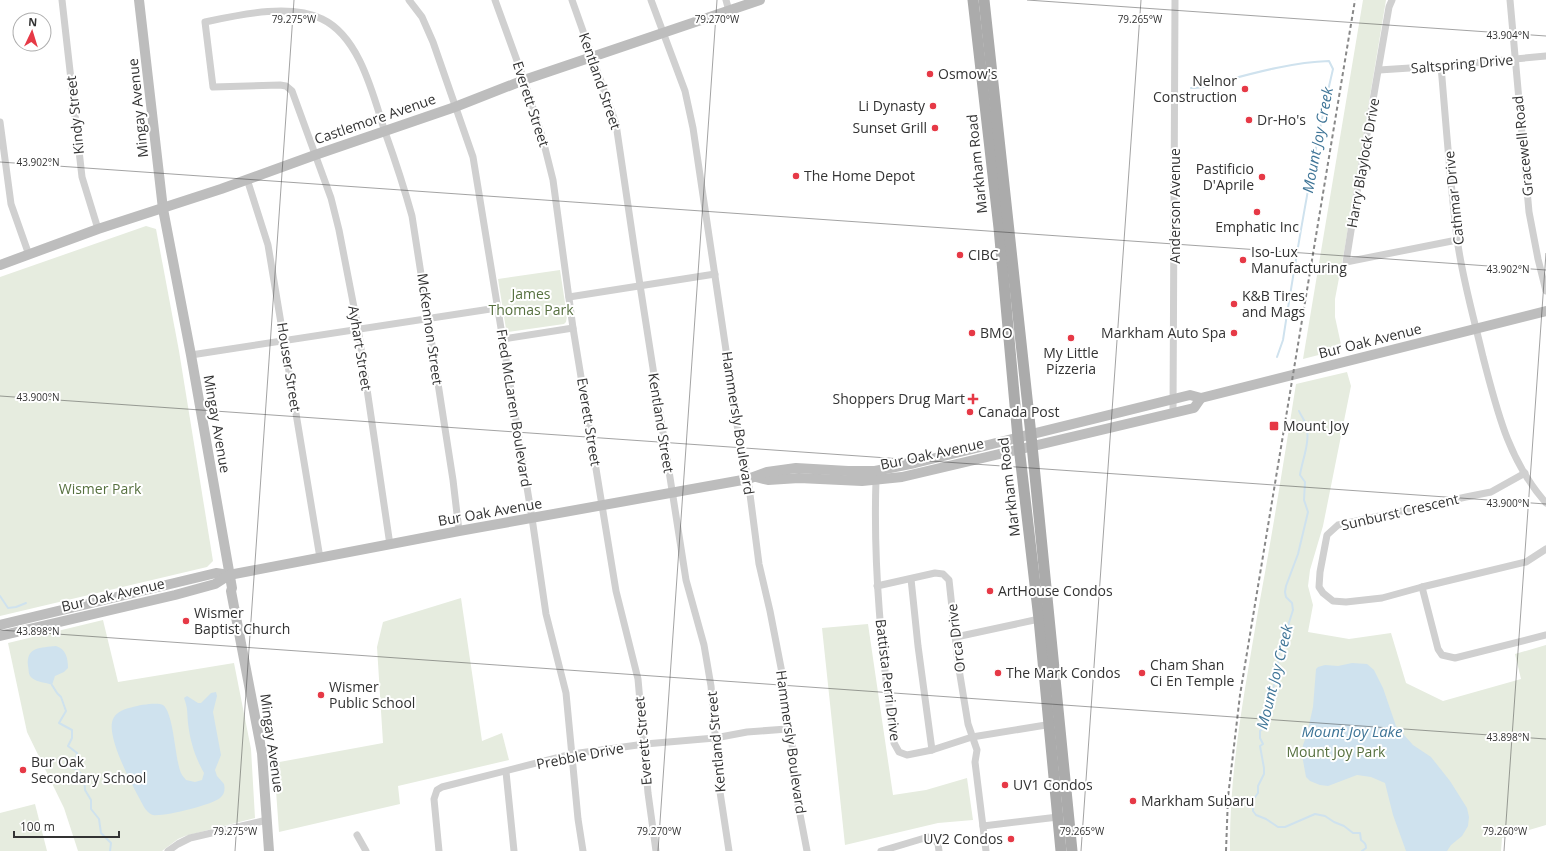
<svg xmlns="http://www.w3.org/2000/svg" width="1546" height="851" font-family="'Open Sans',sans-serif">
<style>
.green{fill:#e6ecdf}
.water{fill:#cfe2ee}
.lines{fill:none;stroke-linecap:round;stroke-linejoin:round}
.stream{stroke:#cfe2ee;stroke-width:2}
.street{stroke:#d0d0d0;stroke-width:7}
.secondary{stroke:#bdbdbd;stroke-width:10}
.primary{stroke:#ababab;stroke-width:11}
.rail{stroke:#888;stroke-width:2;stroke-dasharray:4 3;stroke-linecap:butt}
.ticks{fill:none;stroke:#333;stroke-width:1;stroke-opacity:0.45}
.poi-dot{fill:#e63946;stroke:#fff;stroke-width:1.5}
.labels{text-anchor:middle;stroke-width:4;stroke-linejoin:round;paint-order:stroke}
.street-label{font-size:14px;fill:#333;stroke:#fff}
.poi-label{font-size:14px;fill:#333;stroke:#fff;text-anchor:start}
.park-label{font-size:14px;fill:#56703f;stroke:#fff}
.water-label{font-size:15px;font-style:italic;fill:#3f7597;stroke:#fff}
.ticks-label{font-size:10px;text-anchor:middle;fill:#333;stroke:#fff;stroke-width:4;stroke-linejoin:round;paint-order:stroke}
</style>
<rect width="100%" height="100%" fill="#fff"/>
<g class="green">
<path d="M1363 0H1386L1344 252 1335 299V317L1342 349 1303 359Z"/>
<path d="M146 226 156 229 179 351 213 561 207 567 0 616V277Z"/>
<path d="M560 270 567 316 566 322 564 324 508 332 506 329 498 279Z"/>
<path d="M1347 372 1351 386 1323 526 1310 570 1308 586 1313 605 1308 632 1349 639 1391 633 1406 683 1443 701 1521 679 1515 654 1546 645V825L1502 838 1501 851H1230C1229 770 1245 690 1258 611 1272 536 1284 460 1296 384Z"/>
<path d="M461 598 482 741 502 733 509 760 398 786 400 804 279 832 274 763 383 743 377 647 383 622Z"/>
<path d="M103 620 118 682 234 663 251 749 255 818 185 836 178 839 162 851H78L64 808 27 732 8 643Z"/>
<path d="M868 624 893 795 926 790 967 778 973 820 938 823 845 845 822 628Z"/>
<path d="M35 804 47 851H0V813Z"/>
</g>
<g class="water">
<path d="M56 646C66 649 68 658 68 668L64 672 55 676 52 685C45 682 38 683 32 678 28 675 29 670 28 666 26 646 41 648 56 646Z"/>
<path d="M1352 663 1367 664 1374 670 1383 688 1396 726 1413 745 1431 757 1450 781 1467 808 1469 817 1468 826 1462 836 1451 845 1447 851H1406L1393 815 1385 783 1371 777 1357 775 1328 786 1320 785 1310 781 1306 777 1302 755 1303 745 1307 734 1313 707 1316 669 1318 667 1325 665 1338 666Z"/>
<path d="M216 692 217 696 213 712 221 755 215 770 217 776 224 784C225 789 225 794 220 798 212 805 163 817 153 815 149 814 146 810 144 807 135 790 105 737 113 719 117 711 125 709 133 707 139 705 158 702 163 705 174 713 175 760 181 773 182 776 185 778 186 780L195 782 202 780 204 773C195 757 190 741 188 723 187 712 188 709 184 698L187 696 198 703H201L211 693Z"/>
</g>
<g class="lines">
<g class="stream">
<path d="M1191 88C1204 89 1212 84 1224 81 1257 72 1295 62 1329 61L1333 69C1312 158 1297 249 1283 340L1277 357"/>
<path d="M1299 411C1301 416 1305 420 1306 425 1311 440 1302 461 1300 475L1305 482 1304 500 1308 512 1298 554 1286 586 1285 592 1286 597 1292 603 1293 610 1280 651 1275 681 1269 706 1268 720 1266 726 1260 731V738L1263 744 1260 746 1264 768V774L1258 786V793L1253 800V811L1256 815 1266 819 1278 827H1285L1315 814 1325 816 1334 822 1344 826 1353 833H1360L1361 840C1365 843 1366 844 1366 848L1362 851"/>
<path d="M0 596 8 608 16 607 26 603"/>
<path d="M52 685 57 693 61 697 66 711 59 723 72 730V738L68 746 77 753 74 768 84 776 85 790 91 800V809L99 819 101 833 111 843 110 851"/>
</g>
<g class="street">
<path d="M62 0 82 177 98 229"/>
<path d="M409 0 422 17 433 42 473 157 532 518 546 614 566 693 578 819 583 851"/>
<path d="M495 0 524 80 542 136 553 180 573 328 616 591 638 679 648 793 656 851"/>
<path d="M572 0 616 124 635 253 686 580 704 645 711 686 720 792 729 851"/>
<path d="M651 0 685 91 693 128 738 431 748 479 759 564 770 611 783 678 787 729 792 744 798 804 807 851"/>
<path d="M726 0 729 11"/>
<path d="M1392 0 1389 7 1358 187 1346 262 1457 240"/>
<path d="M1510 0 1529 212 1538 259 1546 291"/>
<path d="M1441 66C1446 124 1450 181 1457 238 1462 278 1474 318 1483 357 1497 410 1508 460 1546 503"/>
<path d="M1379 70 1441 66 1546 56"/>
<path d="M0 122 11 204 29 255"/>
<path d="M247 179 268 245 320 558"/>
<path d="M569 297 715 274"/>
<path d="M503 339 573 328"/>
<path d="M191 355 497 308"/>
<path d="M1173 412 1175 0"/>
<path d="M1525 473 1491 492 1466 497 1338 525 1327 535 1320 572 1319 587 1323 593 1333 601 1346 602 1382 598 1422 587 1526 562 1546 549"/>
<path d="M876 480C873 568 882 656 894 743L899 752 907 755 932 750 972 737 1052 724"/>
<path d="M390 545 358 328 339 230 331 198 292 91 286 86 280 85 213 87 205 22C239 15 290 3 322 19 360 37 373 95 385 132 395 160 404 187 412 216L453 480 459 531"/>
<path d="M911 579 918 646 932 750"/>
<path d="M877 586 935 573 943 574 949 580 958 663 968 724 977 750 975 762 986 851"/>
<path d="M1422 587 1438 649 1442 655 1455 658 1546 635"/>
<path d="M956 637 1039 619"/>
<path d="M506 772 514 851"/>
<path d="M983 826 1058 817"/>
<path d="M357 835 366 851"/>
<path d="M168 851 178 844 190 838 267 820"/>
<path d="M439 851 434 799 437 790 442 787 572 754 645 744 715 738 747 732 787 729"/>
<path d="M881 851 928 837 934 839 938 844 939 851"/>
</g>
<g class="secondary">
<path d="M139 0 163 209 191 355 232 588 231 591 262 753 269 851"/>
<path d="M0 265 98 229 221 189 315 155 455 107 524 80 760 0"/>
<path d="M756 477 768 480 799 478 862 481 902 477 1194 408 1201 398"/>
<path d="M0 625 216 573 229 575"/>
<path d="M0 636 175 595 215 584 229 575 459 531 748 479 767 472 796 468 848 471H875L915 463 1190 395 1201 398 1546 311"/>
</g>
<g class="primary">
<path d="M973 0 999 228 1018 438 1039 619 1061 851"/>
<path d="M984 0 1031 435 1072 851"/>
</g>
<path class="rail" d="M1226 851 1228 797 1240 695 1355 0"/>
</g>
<path class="ticks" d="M1027 0 1546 36M0 162 1546 270M0 396 1546 504M0 630 1546 739M235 851 294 0M658 851 717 0M1081 851 1141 0M1504 851 1546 253"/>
<g class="poi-dot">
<circle cx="930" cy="74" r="4"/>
<circle cx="1245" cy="89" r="4"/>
<circle cx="933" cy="106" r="4"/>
<circle cx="1249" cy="120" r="4"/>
<circle cx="935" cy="128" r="4"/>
<circle cx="796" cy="176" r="4"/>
<circle cx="1262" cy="177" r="4"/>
<circle cx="1257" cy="212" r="4"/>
<circle cx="960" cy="255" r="4"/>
<circle cx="1243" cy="260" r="4"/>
<circle cx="1234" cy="304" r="4"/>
<circle cx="972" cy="333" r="4"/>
<circle cx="1234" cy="333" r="4"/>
<circle cx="1071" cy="338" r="4"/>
<path d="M971 393h4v4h4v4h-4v4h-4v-4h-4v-4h4z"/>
<circle cx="970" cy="412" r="4"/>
<rect x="1269" y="421" width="10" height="10" rx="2"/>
<circle cx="990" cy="591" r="4"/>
<circle cx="186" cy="621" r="4"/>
<circle cx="998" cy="673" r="4"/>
<circle cx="1142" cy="673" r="4"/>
<circle cx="321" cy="695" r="4"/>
<circle cx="23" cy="770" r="4"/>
<circle cx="1005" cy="785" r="4"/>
<circle cx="1133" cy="801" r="4"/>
<circle cx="1011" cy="839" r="4"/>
</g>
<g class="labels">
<g class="street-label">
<text transform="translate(1462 64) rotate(-5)" y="5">Saltspring Drive</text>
<text transform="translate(600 81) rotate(71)" y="5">Kentland Street</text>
<text transform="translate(531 104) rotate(72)" y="5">Everett Street</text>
<text transform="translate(138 108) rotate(-96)" y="5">Mingay Avenue</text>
<text transform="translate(75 115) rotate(-96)" y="5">Kindy Street</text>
<text transform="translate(375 119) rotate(-19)" y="5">Castlemore Avenue</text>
<text transform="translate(1523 146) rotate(-96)" y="5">Gracewell Road</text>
<text transform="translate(1363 163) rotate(-80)" y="5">Harry Blaylock Drive</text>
<text transform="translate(977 164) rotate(-96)" y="5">Markham Road</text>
<text transform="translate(1454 198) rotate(-96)" y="5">Cathmar Drive</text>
<text transform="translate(1175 206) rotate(-90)" y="5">Anderson Avenue</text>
<text transform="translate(430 329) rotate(82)" y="5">McKennon Street</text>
<text transform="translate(1370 341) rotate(-14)" y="5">Bur Oak Avenue</text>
<text transform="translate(360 348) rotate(81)" y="5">Ayhart Street</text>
<text transform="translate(289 367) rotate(81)" y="5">Houser Street</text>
<text transform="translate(514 408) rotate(81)" y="5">Fred McLaren Boulevard</text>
<text transform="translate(589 422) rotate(81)" y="5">Everett Street</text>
<text transform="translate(661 423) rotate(81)" y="5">Kentland Street</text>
<text transform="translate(738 423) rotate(81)" y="5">Hammersly Boulevard</text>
<text transform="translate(217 424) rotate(80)" y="5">Mingay Avenue</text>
<text transform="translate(932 454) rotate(-12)" y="5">Bur Oak Avenue</text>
<text transform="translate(1009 487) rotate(-97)" y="5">Markham Road</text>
<text transform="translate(490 512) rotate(-10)" y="5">Bur Oak Avenue</text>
<text transform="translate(1400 512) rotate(-13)" y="5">Sunburst Crescent</text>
<text transform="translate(113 595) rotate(-13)" y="5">Bur Oak Avenue</text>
<text transform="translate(956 638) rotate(-97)" y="5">Orca Drive</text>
<text transform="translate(888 680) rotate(83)" y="5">Battista Perri Drive</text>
<text transform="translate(643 741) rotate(-95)" y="5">Everett Street</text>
<text transform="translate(716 742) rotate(-95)" y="5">Kentland Street</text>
<text transform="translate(791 742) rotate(82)" y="5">Hammersly Boulevard</text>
<text transform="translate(272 743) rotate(82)" y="5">Mingay Avenue</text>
<text transform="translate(580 756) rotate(-11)" y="5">Prebble Drive</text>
</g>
<g class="poi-label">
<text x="938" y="79">Osmow's</text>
<text x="1237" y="86" text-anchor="end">Nelnor<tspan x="1237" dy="16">Construction</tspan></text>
<text x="925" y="111" text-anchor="end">Li Dynasty</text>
<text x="1257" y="125">Dr-Ho's</text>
<text x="927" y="133" text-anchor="end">Sunset Grill</text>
<text x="1254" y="174" text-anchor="end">Pastificio<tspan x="1254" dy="16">D'Aprile</tspan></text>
<text x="804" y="181">The Home Depot</text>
<text x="1257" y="232" text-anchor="middle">Emphatic Inc</text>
<text x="1251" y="257">Iso-Lux<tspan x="1251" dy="16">Manufacturing</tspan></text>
<text x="968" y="260">CIBC</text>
<text x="1242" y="301">K&amp;B Tires<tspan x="1242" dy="16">and Mags</tspan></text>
<text x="980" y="338">BMO</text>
<text x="1226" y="338" text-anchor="end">Markham Auto Spa</text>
<text x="1071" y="358" text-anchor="middle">My Little<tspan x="1071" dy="16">Pizzeria</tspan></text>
<text x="965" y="404" text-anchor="end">Shoppers Drug Mart</text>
<text x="978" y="417">Canada Post</text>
<text x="1283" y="431">Mount Joy</text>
<text x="998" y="596">ArtHouse Condos</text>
<text x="194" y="618">Wismer<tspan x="194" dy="16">Baptist Church</tspan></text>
<text x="1150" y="670">Cham Shan<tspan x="1150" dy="16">Ci En Temple</tspan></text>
<text x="1006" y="678">The Mark Condos</text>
<text x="329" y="692">Wismer<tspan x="329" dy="16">Public School</tspan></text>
<text x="31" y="767">Bur Oak<tspan x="31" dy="16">Secondary School</tspan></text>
<text x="1013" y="790">UV1 Condos</text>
<text x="1141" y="806">Markham Subaru</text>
<text x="1003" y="844" text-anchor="end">UV2 Condos</text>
</g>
<g class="park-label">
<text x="531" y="299">James<tspan x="531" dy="16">Thomas Park</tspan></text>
<text x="100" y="494">Wismer Park</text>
<text x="1336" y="757">Mount Joy Park</text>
</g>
<g class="water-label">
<text transform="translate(1318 140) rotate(-79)" y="5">Mount Joy Creek</text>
<text transform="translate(1275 677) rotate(-76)" y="5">Mount Joy Creek</text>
<text x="1352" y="737">Mount Joy Lake</text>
</g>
</g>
<g class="ticks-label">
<text x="294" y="23">79.275°W</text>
<text x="717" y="23">79.270°W</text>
<text x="1140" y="23">79.265°W</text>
<text x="1508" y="39">43.904°N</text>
<text x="38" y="166">43.902°N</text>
<text x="1508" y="273">43.902°N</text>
<text x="38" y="401">43.900°N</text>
<text x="1508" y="507">43.900°N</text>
<text x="38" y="635">43.898°N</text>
<text x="1508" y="741">43.898°N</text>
<text x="235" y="835">79.275°W</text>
<text x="659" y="835">79.270°W</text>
<text x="1082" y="835">79.265°W</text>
<text x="1505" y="835">79.260°W</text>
</g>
<g transform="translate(32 32) rotate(4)"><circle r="19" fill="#ffffff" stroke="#adadad"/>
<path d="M0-3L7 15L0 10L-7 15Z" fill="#e63946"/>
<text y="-6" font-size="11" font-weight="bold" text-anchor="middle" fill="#333333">N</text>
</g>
<path d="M14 831v6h105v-6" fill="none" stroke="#333333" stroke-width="2"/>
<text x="20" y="831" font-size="12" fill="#333333" stroke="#ffffff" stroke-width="3" paint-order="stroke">100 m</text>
</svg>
